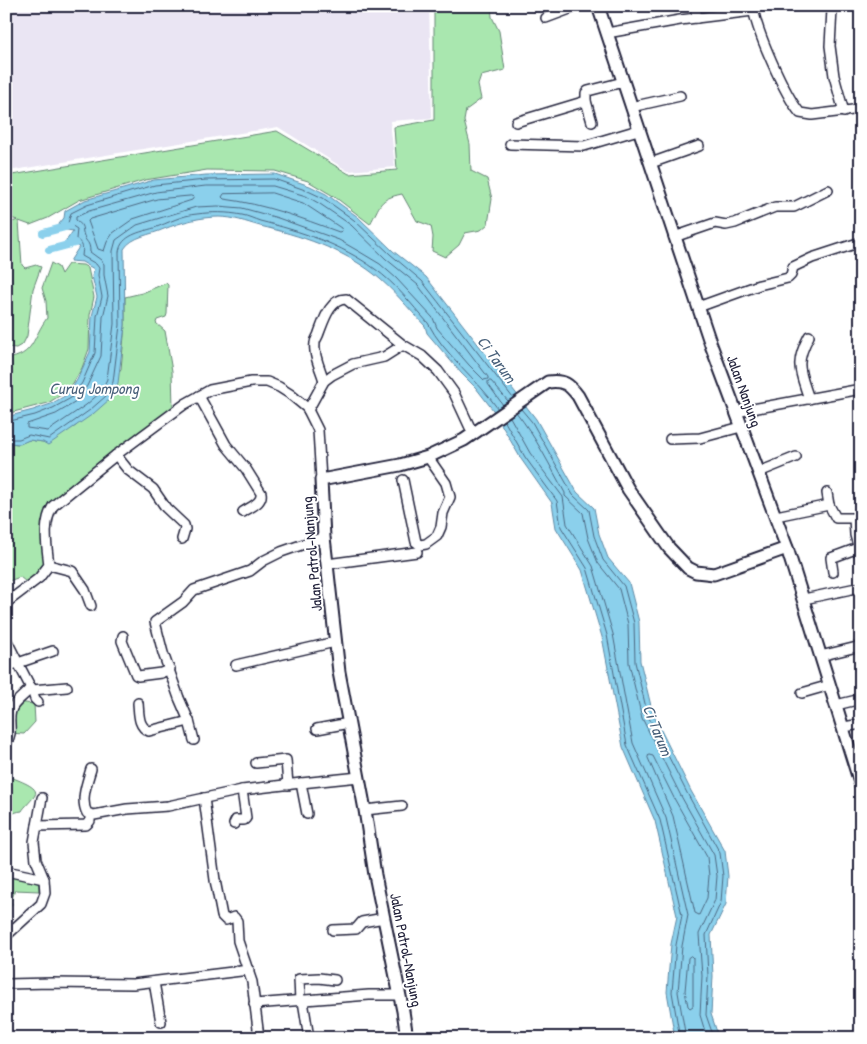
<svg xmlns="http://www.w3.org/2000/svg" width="867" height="1044" font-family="'Patrick Hand',sans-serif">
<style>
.built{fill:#eae5f3}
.green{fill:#a9e7af;stroke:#668475}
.water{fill:#8bd0ec;stroke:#618aa5}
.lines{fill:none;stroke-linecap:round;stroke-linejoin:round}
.shore{stroke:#4c6882;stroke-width:1}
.canal{stroke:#8bd0ec;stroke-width:8}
.minor-casing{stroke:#22223b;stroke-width:12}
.major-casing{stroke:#22223b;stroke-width:15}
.minor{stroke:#fff;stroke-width:9}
.major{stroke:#fff;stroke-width:11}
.labels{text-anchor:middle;stroke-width:4;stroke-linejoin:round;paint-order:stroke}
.street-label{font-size:15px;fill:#22223b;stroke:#fff}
.water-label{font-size:16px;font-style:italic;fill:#475f79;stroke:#fff}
</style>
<rect width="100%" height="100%" fill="#fff"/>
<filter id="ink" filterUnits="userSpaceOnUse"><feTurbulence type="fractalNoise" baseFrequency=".02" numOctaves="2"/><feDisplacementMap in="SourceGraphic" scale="10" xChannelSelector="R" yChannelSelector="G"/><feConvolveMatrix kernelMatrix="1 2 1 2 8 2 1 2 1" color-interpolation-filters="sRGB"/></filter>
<g filter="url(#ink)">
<path class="built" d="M6 6H429L432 118 390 121 395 167 348 171 278 127 8 171 6 175Z"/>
<g class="green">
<path d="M434 6H491L492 17 499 31 505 70 481 76 478 85 481 99 466 110 464 121 470 144 471 171 487 179 492 199 488 224 481 230 465 233 459 245 445 257 432 251 433 237 431 226 417 221 402 194C378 199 381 205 370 224L335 197 308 181 275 171 207 170 145 180 79 200 48 218 30 225 19 221 22 265 25 268 36 265 41 267 33 289 27 336 23 344 16 348 6 347V335L8 334C15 316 7 298 6 279 5 261 6 242 6 224L18 220 6 217V191L12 175 277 131 349 174 397 170 394 127 434 120Z"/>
<path d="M51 263 58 267 61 274 68 264 83 265 88 268 94 297 90 315 89 349 82 368 69 390 48 403 6 414V359C35 355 32 338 47 318L46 301 42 288Z"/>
<path d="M166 283 168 285 167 314 166 317 157 320 156 323 165 331 172 371 173 407 45 516 42 535 45 568 38 577 26 582 20 577 6 582V445L9 443 18 444 29 440 43 442 76 426 121 369 125 325V297L142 293Z"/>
<path d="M6 698 8 701 34 704 35 722 24 734 9 733 6 737Z"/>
<path d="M6 766 11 777C17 780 40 787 35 795 34 798 24 807 22 811 12 812 10 815 7 825L10 826 6 837Z"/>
<path d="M6 875 33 881 39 884V891L15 890 11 901 12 904 10 908 6 910Z"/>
</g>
<path class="water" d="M275 174 310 186 326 194 358 217 393 251 426 277 536 419 577 492 594 508 599 534 608 558 629 583 639 622 640 661 653 714 691 791 725 851 728 876 726 904 711 935 713 976 711 1014 719 1038H675L667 992 671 944 677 916 655 821 623 747 602 637 582 570 556 528 552 503 521 459 493 410 476 388 461 373 427 333 425 326C408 308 393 289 374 274 342 249 299 235 260 226 246 222 233 217 219 217 200 217 182 222 164 229 151 235 132 236 124 249L125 325 118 383 110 399 93 414 48 445 43 442 29 440 20 444 9 443 6 445V417L33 410 51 404 68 394 77 380 90 352 92 316 97 297 92 276 94 269 82 262 70 261 79 247 75 245 68 247 66 241 73 231 61 229 59 224 64 218 65 211 85 200 154 180 206 175Z"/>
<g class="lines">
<g class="shore">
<path d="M206 186H273L306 196 320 204 351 225 386 259 418 285 488 377V379L484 380 469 365 437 328 433 318 396 278 380 264 360 252 339 240 278 218 242 208 218 206 196 207 137 225 116 240 113 251 114 324 107 379 101 392 86 405 48 431 27 428V424L56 414 76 402 87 386 101 356 103 317 108 296 104 275V264L101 260 90 252C90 241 86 243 84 236 81 228 85 227 76 220V217L89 211 156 192Z"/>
<path d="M272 193 303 203 341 228 342 231 339 232C301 218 264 204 224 199L222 197 224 194Z"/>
<path d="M191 196 194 197 192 200 133 219 113 233 107 242 104 251 98 249 88 221 90 219 157 199Z"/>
<path d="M503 405 488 384V381H491L508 401"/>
<path d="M521 409 532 422 573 495 589 510 594 536 603 560 624 586 634 623 635 662 648 716 687 793 720 853 723 876 721 902 706 935 708 976 706 1015 714 1038"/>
<path d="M516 412C536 437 550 466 565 493V496L583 513 588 538 598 563 619 589 628 624 629 663 642 718 681 796 714 855 717 876 715 900 699 934 702 976 700 1015 707 1038"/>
<path d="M510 417 530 453 563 497 567 524 593 566 613 634 633 743 666 818 688 915 682 946 678 992 686 1038"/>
<path d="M504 420 525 457 557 501 561 527 587 568 607 635 627 745 660 820 682 915 676 945 672 992 680 1038"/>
<path d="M6 422 35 415 53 408 71 398 82 383 95 353 97 316 102 297 98 275 99 268 96 264 82 256C83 247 84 245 76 239L77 229 68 223 71 213 87 205 130 192 155 185 206 180 274 179 308 191 323 198 354 220 390 254 422 281 513 398"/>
<path d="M6 439H19L29 435 49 439 90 410 106 396 113 382 120 325 119 252C121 235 141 232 154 228 168 223 182 215 197 214 212 212 227 212 242 215 248 216 254 219 260 221 300 231 341 244 375 269 395 283 411 304 428 323 444 355 477 378 498 409"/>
<path d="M649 755 653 756 675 800 707 857 709 876 707 898 699 915 695 913 673 816 648 758Z"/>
<path d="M691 956 693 958V1006L690 1008 688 1006 685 991 688 958Z"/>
</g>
<g class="canal">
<path d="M43 233 69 226"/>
<path d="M49 250 75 243"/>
</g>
<defs>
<g id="minor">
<path d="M695 6 697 18"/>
<path d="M753 6C755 29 785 95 800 113L812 115 861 109"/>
<path d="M832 9 830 46 834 76 844 112"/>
<path d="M546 18 578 6"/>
<path d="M607 33 680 20 753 11"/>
<path d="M631 107 680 96"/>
<path d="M516 122 586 101"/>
<path d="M592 122 586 101V93L588 91 623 82"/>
<path d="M510 144 584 146 638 130"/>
<path d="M651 163 699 146"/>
<path d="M674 237 715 223 726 225 735 223 775 207H794L828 190"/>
<path d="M698 307 759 285 788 278 791 275 793 267 812 258 861 242"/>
<path d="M809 336C794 364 800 371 809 399"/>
<path d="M324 381C321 370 313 355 315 343 315 340 318 337 319 333 324 320 330 299 346 299L403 345 422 356 438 371 454 393 473 434"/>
<path d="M199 396 226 445 246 469 261 493C263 503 250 507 243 512"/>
<path d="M308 410 324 381 332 375 353 364 384 357 403 345"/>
<path d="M736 412 861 389"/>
<path d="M670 439 700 438 741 427"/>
<path d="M116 455 128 470 153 489 166 508 184 525 185 529 182 539"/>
<path d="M759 472 796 457"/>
<path d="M403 480 416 542 420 545 426 544 437 536 441 527 443 513 450 497 446 483 428 457"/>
<path d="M827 493 829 505"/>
<path d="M776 516 829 505 836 518H859"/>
<path d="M854 518 855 535 861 556"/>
<path d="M327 564 417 552"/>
<path d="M49 565 72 571 85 590 91 606"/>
<path d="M833 572 831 558 858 548"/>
<path d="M804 599 861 587"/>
<path d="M6 603 39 578 49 565C47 546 42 524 53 506L116 455 185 404 210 390 251 382H267L279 387 290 394 307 408 318 430 321 480"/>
<path d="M123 636 122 641 136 675 138 676 161 673 170 669"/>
<path d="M6 639 18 663 53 651"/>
<path d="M820 656 861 646"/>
<path d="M6 665H11L18 663 32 690 67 687"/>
<path d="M236 665 335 642"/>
<path d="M32 690 35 699 38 702"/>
<path d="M802 693 830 685"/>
<path d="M138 703C139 714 138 727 149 731L189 721"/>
<path d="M836 705 861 699"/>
<path d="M844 727 861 724"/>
<path d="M317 729 349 723"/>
<path d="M194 740 189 721 179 698 163 653 155 622 183 602 194 590 250 571 263 561 281 552 324 537"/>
<path d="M6 743C15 731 6 721 12 708 16 700 26 695 31 687"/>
<path d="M256 763 286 760 288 785"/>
<path d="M91 769C87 783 80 800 87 813L94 815 127 809 168 806 242 790 301 783"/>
<path d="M204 798 215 880 222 916 226 920 234 917 237 921 238 941 252 982 259 1037"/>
<path d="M365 810 402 806"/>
<path d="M307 814 301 783 359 777"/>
<path d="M234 824 236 820H244L246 818 242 790"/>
<path d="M37 826 86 825 90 821V815"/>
<path d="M6 871 44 879"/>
<path d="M333 930 356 929 362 922 384 918"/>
<path d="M6 936 41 904 45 893 44 879 36 860 34 842 42 798"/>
<path d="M154 982 161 1022"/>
<path d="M6 984 52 983 133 984 249 970"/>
<path d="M300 1001 299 979 319 978 335 980"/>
<path d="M303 1001 309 1038"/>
<path d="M254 1004 369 995H399"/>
<path d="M250 1038H266"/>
</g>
<g id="major">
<path d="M598 6 711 345 787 548 861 786"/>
<path d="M407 1038 403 1011 375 875 365 810 339 672 324 537 321 480 400 465 428 457 464 440 548 382C564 380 569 384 578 396L628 489 669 548 688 568 696 572 714 574 787 548"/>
</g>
</defs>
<use href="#minor" class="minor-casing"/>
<use href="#major" class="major-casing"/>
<use href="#minor" class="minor"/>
<use href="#major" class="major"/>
</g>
</g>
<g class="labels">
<g class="street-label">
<text transform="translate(744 391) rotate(70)" y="5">Jalan Nanjung</text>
<text transform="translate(312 554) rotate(-95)" y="5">Jalan Patrol-Nanjung</text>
<text transform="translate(406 950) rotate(79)" y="5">Jalan Patrol-Nanjung</text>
</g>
<g class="water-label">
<text transform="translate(497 359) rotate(54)" y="6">Ci Tarum</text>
<text x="94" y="394">Curug Jompong</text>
<text transform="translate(658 730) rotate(68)" y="6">Ci Tarum</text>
</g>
</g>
<rect width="867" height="1044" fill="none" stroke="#fff" stroke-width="25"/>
<rect x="12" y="12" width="842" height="1019" fill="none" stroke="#22223b" stroke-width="2" filter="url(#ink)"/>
</svg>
